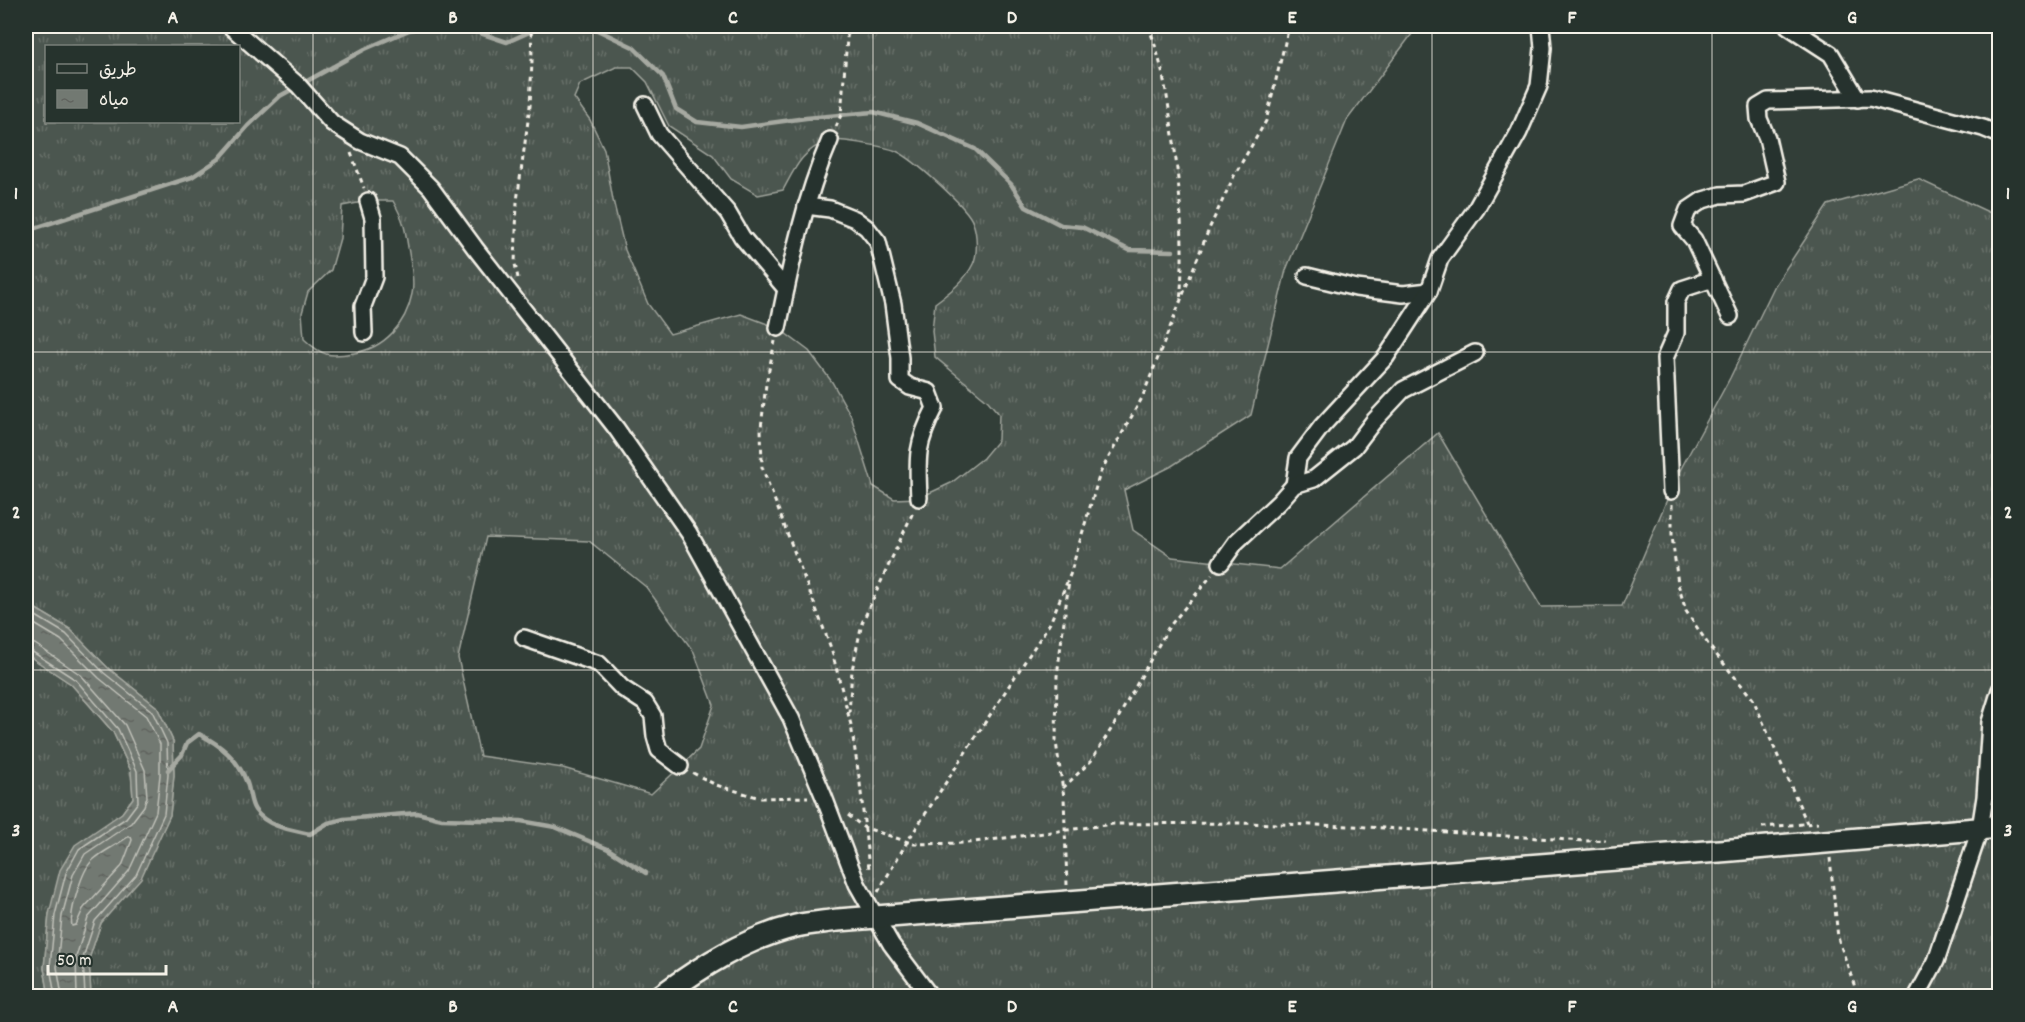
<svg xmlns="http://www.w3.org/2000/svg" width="2025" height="1022" font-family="Dekko,'Playpen Sans Arabic',sans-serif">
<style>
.grass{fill:url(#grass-tufts);stroke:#a0a49c;stroke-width:1.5;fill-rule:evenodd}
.water{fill:url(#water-ripples);stroke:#a6a9a1;stroke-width:1.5}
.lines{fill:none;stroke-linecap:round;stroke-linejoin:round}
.shore{stroke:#c0c1b9;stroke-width:1.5}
.stream{stroke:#a6a9a1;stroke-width:4.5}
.minor-casing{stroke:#f4f1e8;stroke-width:20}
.secondary-casing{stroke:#f4f1e8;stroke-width:26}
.path{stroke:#f4f1e8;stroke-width:3;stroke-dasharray:4.5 4.5;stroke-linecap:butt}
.minor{stroke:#26332d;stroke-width:15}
.secondary{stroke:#26332d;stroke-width:21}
.grid{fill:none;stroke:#f4f1e8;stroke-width:1.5;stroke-opacity:0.55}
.neatline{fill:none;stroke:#f4f1e8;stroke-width:2}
.grid-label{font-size:20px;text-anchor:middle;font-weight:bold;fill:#f4f1e8}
</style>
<defs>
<pattern id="grass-tufts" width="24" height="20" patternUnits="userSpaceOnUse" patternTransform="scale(1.5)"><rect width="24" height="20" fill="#4c564f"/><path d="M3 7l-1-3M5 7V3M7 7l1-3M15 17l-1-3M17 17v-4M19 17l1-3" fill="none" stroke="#666f68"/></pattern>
<pattern id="water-ripples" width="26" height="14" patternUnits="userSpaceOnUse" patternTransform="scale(1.5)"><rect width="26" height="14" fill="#727972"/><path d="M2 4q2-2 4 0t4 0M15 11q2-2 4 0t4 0" fill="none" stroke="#60635e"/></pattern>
</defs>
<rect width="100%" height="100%" fill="#323e38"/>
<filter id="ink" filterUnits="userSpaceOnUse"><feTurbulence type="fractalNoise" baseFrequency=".0167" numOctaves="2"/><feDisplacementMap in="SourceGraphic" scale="12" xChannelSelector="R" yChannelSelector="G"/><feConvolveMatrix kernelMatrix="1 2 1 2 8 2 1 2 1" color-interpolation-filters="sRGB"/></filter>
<g filter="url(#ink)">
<g class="grass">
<path d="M26 26H1418L1347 120 1286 270 1251 415 1170 467 1124 490 1133 530 1172 557 1280 569 1438 433 1541 607 1622 606 1677 476 1730 378 1775 285 1828 205 1918 179 1999 217V996H91L89 959 101 923 116 905 155 845 170 815 174 775 173 741 157 707 108 668 70 629 26 603ZM46 46H238V122H46ZM616 67H632L647 82 669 126 713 155 731 179 758 195 783 190C795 168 802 150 828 141 837 138 887 147 896 151 912 158 968 207 973 223 977 233 978 254 973 264 965 281 950 292 935 303L932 331 935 357 988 401 999 414 998 440 983 458 951 483 919 498 894 499 873 486 851 416 832 382 809 351 778 328 741 314 670 334 648 304 625 250 613 200 604 149 590 120 574 98 580 84ZM368 201H393C405 222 405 229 409 253 411 266 415 281 412 294 406 324 385 348 354 353 330 357 323 357 304 339L302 313 308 292 331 270 340 238 342 206ZM486 537 589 541 646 587 694 652 714 705 699 749 651 794 563 768 480 756 458 658Z"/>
<path d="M26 654 71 684 113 732 131 771 133 798 122 813 108 824 49 914 44 968 49 996H26Z"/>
</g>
<path class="water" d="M26 603 70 629 108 668 157 707 173 741 174 775 170 815 141 878 101 923 89 959 91 996H49L44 968 49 914 60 870 75 845 122 813 133 798 131 771 113 732 71 684 26 654Z"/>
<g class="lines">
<g class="shore">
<path d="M26 610 66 634 104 673 152 711 167 743 168 775 164 814 136 875 95 921 83 958 85 996"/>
<path d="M26 619 61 640 99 678 146 716 160 744V775L156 812 129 871 88 918 76 957 77 996"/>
<path d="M26 642 35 644 81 675 125 725 145 770 147 797 144 806 131 823 85 854 73 875 62 916 57 967 62 996"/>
<path d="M26 650 31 651 76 680 118 729 137 771 138 802 126 818 79 849 66 873 55 915 50 967 55 996"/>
<path d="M128 837H131L132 840 122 866 83 909 76 925 72 926C69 913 82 869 93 860 103 851 117 845 128 837Z"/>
</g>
<g class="stream">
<path d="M451 26 462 27 507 42 543 26"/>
<path d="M589 26 633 47 663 76 676 109 697 122 741 127 806 118 873 112 917 123 975 149 1011 184 1026 207 1061 225 1082 227 1129 250 1173 251"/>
<path d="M26 231 192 177 219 159 248 126 280 96 365 49 409 30 425 26"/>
<path d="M168 770 182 755 187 743 199 734C221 745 238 759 247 783 250 791 250 803 255 810 267 827 291 830 310 834L328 823 344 819 417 813 442 819 521 821 555 827 608 849 646 873"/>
</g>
<defs>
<g id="minor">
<path d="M230 26 298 85 332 123 360 141 400 157 431 188 475 248 616 428 689 533 791 718 824 797 857 884 891 944 930 996"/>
<path d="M1788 26 1831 54 1858 99"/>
<path d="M645 105 659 134 728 213 742 237 786 289"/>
<path d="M806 206 830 209 855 219 867 228 878 242 893 304 900 358V380L910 387 929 392 935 408C916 444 917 458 919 498"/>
<path d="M1307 276 1356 288 1403 294 1429 291"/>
<path d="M1730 316 1694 240 1682 226 1688 210 1703 200 1720 195 1744 194 1777 182 1767 138 1759 119 1758 107 1768 101 1870 98 1983 128 2000 135"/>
<path d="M778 328C791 264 804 200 830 140"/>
<path d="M364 333 363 306 374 277 373 218 368 201"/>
<path d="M1294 485 1298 458 1322 426 1386 357 1429 291 1440 259 1476 209 1519 132 1539 86 1543 48 1541 26"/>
<path d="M1671 491 1665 358 1676 333V302L1682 289 1713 279"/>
<path d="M1221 563 1236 542 1279 502 1294 485 1314 479 1354 447 1373 422 1403 390 1475 353"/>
<path d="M524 638 599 664 622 688 645 703 653 716 655 736 659 750 680 766"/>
<path d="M1917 996 1936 961 1980 829 1985 797 1990 722 2000 690"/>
</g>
<path id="secondary" d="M661 996C702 966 746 938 796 926 810 923 824 922 838 920L1732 850 2000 827"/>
</defs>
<use href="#minor" class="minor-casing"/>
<use href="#secondary" class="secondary-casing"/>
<g class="path">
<path d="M1148 26C1163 62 1168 102 1174 142 1180 194 1185 249 1180 302"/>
<path d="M836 127 841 115 848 26"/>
<path d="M351 153 364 188"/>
<path d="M518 278 515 264 517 201 530 106 532 61 531 26"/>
<path d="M775 341 766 384 761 428 762 467 831 648 851 725 860 783 869 869"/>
<path d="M1672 504V536L1678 584 1686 611 1710 647 1753 699 1807 823"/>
<path d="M849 713 852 670 862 623 914 510"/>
<path d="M693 773 716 785 760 798 808 797"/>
<path d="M1063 788 1091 761 1117 720 1168 628 1212 575"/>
<path d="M848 815 863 827 914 844 967 843 1113 824 1240 823 1352 826 1585 841 1606 840"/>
<path d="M1762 827 1818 823"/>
<path d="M1830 858 1838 938 1858 996"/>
<path d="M1067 885 1064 797 1056 742 1057 676 1069 581"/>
<path d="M878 892 907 842 1050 623 1070 575 1100 473 1142 398 1209 229 1235 174 1266 121 1289 26"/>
</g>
<use href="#minor" class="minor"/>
<use href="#secondary" class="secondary"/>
</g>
</g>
<path class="grid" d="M313 26V996M593 26V996M873 26V996M1152 26V996M1432 26V996M1712 26V996M26 352H2000M26 670H2000"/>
<rect width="2025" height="1022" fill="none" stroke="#26332d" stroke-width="66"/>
<rect x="45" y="45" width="195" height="78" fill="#26332d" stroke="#787f78" stroke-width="1.5"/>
<rect x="57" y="64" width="30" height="9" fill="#26332d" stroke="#787f78" stroke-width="1.5"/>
<text x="99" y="75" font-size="18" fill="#f4f1e8">طريق</text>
<rect x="57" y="90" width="30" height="18" fill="url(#water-ripples)" stroke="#787f78" stroke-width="1.5"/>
<text x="99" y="105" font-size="18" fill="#f4f1e8">مياه</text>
<path d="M48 965v9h118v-9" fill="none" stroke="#f4f1e8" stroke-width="3"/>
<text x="57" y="965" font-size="18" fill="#f4f1e8" stroke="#26332d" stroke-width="4.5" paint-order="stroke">50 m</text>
<rect x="33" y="33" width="1959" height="956" class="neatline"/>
<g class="grid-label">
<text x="173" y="23">A</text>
<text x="453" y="23">B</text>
<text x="733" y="23">C</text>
<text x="1012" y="23">D</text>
<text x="1292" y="23">E</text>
<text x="1572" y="23">F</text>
<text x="1852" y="23">G</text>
<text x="16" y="199">1</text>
<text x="2008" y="199">1</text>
<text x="16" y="518">2</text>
<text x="2008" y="518">2</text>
<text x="16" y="836">3</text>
<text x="2008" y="836">3</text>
<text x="173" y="1012">A</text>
<text x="453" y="1012">B</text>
<text x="733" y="1012">C</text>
<text x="1012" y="1012">D</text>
<text x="1292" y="1012">E</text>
<text x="1572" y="1012">F</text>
<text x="1852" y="1012">G</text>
</g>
</svg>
